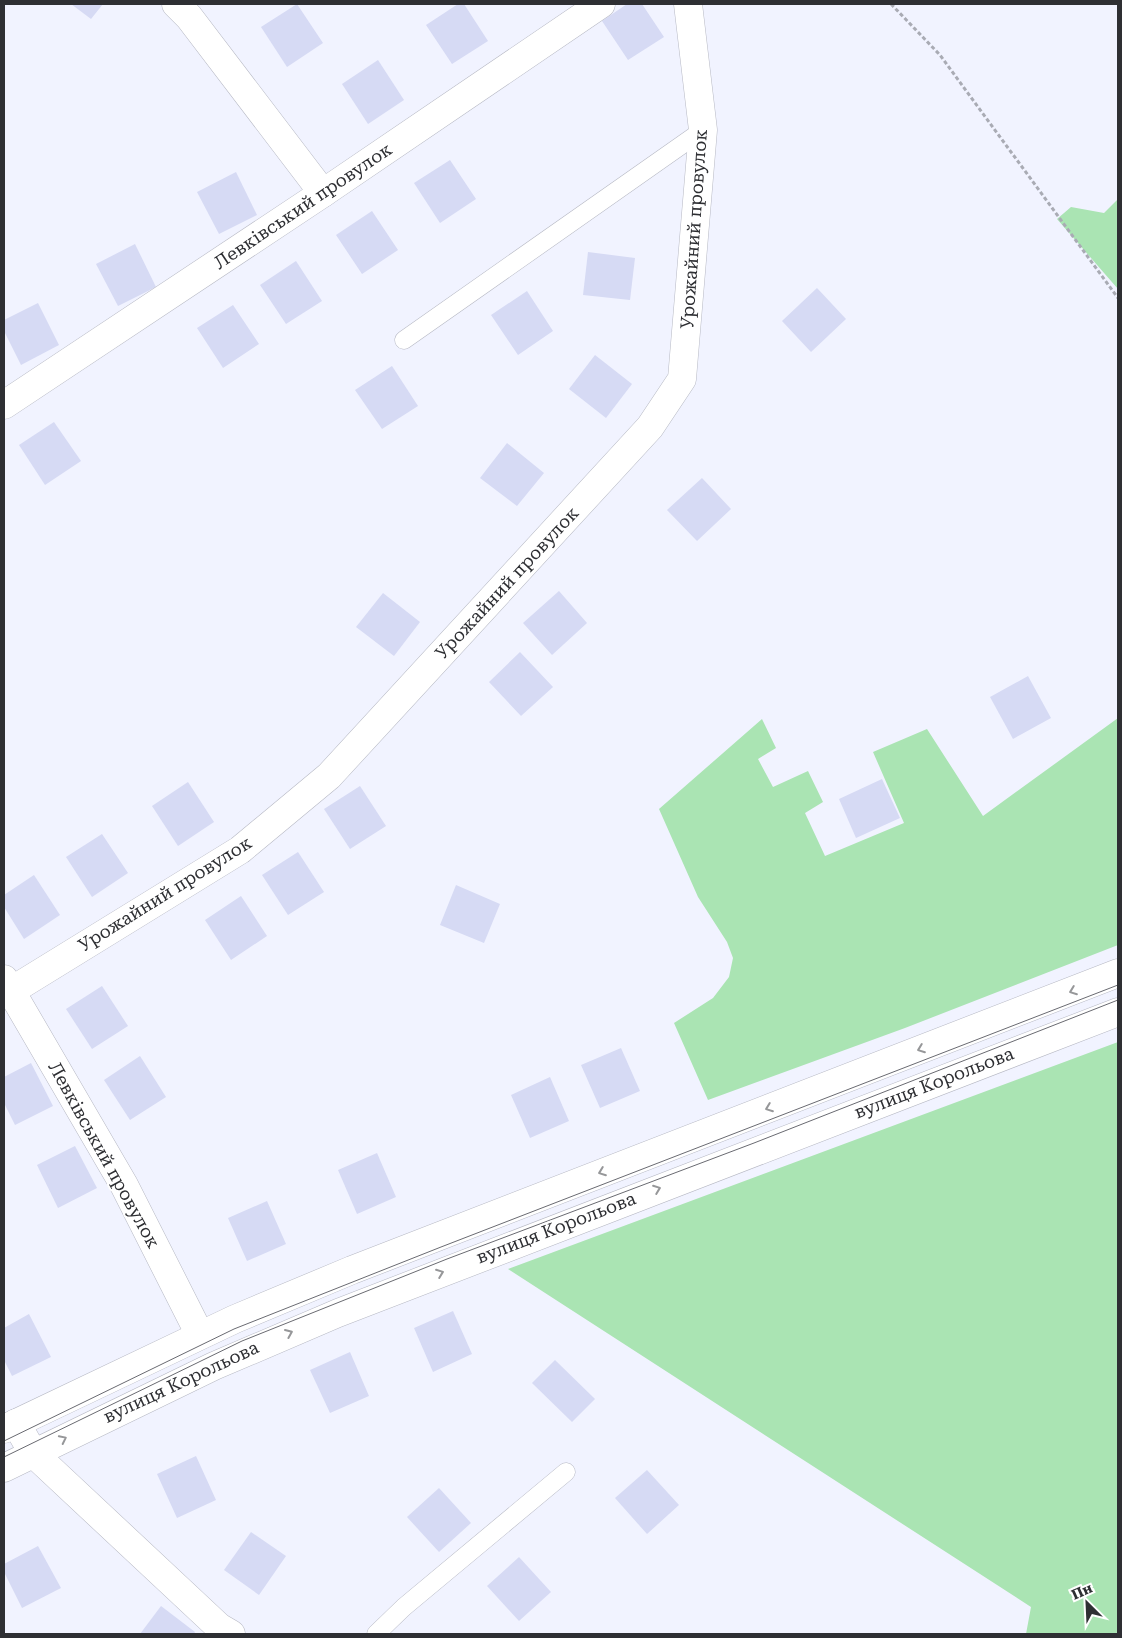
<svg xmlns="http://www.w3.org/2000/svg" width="1122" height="1638" font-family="'Roboto Serif',serif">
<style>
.green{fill:#aae4b3}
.building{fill:#d6daf4}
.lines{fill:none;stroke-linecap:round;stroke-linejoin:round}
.lane-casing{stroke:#b6b8c3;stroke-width:19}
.street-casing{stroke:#b6b8c3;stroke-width:29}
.secondary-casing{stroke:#b6b8c3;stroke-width:29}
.path{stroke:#a9abb4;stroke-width:3;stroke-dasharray:4 2.5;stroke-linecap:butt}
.lane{stroke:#fff;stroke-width:18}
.street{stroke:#fff;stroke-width:28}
.secondary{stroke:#fff;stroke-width:28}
.tram{stroke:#696a71;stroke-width:1}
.oneway{stroke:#969799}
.labels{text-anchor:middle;stroke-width:4;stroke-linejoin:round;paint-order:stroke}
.street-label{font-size:18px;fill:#2e2f33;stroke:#fff}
</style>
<rect width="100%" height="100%" fill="#f1f3ff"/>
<g class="green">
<path d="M1118 199V289L1057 219 1071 207 1104 213Z"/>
<path d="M1118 718V945L905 1028 708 1100 674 1023 713 998 729 977 733 958 727 942 698 897 659 809 762 719 776 748 758 759 773 787 808 771 823 802 805 813 825 856 904 823 873 752 927 729 983 816Z"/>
<path d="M1118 1042V1634H1026L1031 1607 508 1269Z"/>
</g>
<g class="building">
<path d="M71 4H103L91 19Z"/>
<path d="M297 4 323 43 287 67 261 27Z"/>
<path d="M458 4H464L488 41 452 64 426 25Z"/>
<path d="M627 4H642L664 37 628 60 602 21Z"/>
<path d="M378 60 404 100 368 124 342 84Z"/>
<path d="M450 160 476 199 440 223 414 183Z"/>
<path d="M236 172 257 215 219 234 197 192Z"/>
<path d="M372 211 398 250 362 274 336 235Z"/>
<path d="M135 244 156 287 118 306 96 264Z"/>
<path d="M588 252 635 258 630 300 583 295Z"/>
<path d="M296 261 322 301 286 324 260 285Z"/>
<path d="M817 288 846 319 811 352 782 321Z"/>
<path d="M527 291 553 331 518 355 491 315Z"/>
<path d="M38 303 59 345 21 365 4 331V320Z"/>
<path d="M233 305 259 344 223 368 197 328Z"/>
<path d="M595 355 632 384 606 418 569 389Z"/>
<path d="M392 366 418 406 382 429 355 390Z"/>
<path d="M54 422 81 461 45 485 19 445Z"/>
<path d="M507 443 544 473 517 506 480 478Z"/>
<path d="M702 478 731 509 697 541 667 510Z"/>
<path d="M559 591 587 623 552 655 523 623Z"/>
<path d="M383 593 420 622 394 656 356 627Z"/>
<path d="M520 652 553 687 521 716 489 682Z"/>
<path d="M1028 676 1051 718 1013 739 990 697Z"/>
<path d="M882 779 900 818 856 838 839 799Z"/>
<path d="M188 782 214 822 178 846 152 806Z"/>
<path d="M360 786 386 826 350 849 324 809Z"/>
<path d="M102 834 128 873 92 897 66 857Z"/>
<path d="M298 852 324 892 288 915 262 875Z"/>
<path d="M34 875 60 915 24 939 4 907V895Z"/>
<path d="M456 885 500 904 484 943 440 925Z"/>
<path d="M241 896 267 936 231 960 205 920Z"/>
<path d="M102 986 128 1026 92 1049 66 1009Z"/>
<path d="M621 1048 640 1091 600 1108 581 1065Z"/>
<path d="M140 1056 166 1097 130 1120 104 1080Z"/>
<path d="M31 1063 53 1106 15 1125 4 1103V1077Z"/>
<path d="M550 1077 569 1121 530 1138 511 1095Z"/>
<path d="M75 1146 97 1188 58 1208 37 1165Z"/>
<path d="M377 1153 396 1197 357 1214 338 1170Z"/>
<path d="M267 1201 286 1244 247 1261 228 1218Z"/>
<path d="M453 1311 472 1354 433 1372 414 1328Z"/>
<path d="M29 1314 51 1357 12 1376 4 1360V1328Z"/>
<path d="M350 1352 369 1396 330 1413 310 1370Z"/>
<path d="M555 1360 595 1399 572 1422 532 1383Z"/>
<path d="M196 1456 216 1500 177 1518 157 1474Z"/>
<path d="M647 1470 679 1505 647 1534 615 1498Z"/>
<path d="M439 1488 471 1523 439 1552 407 1517Z"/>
<path d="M251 1532 286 1556 259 1595 224 1570Z"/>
<path d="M38 1546 61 1588 22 1608 4 1572V1564Z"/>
<path d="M519 1557 551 1592 519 1621 487 1586Z"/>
<path d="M161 1606 195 1632 194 1634H140Z"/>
</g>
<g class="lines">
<defs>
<g id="lane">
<path d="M404 340 703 130"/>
<path d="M376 1634 404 1607 566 1472"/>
</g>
<g id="street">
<path d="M176 4 189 17 323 193"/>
<path d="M4 405 323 193 601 4"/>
<path d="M4 979 124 1185 200 1335"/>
<path d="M11 991 240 850 329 776 650 427 682 379 703 130 688 4"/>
<path d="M16 1423 33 1453 219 1627 231 1634"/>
</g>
<g id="secondary">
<path d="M4 1429 235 1319 352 1270 1118 973"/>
<path d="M4 1468 214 1366 338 1313 1118 1012"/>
</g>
</defs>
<use href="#lane" class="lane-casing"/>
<use href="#street" class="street-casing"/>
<use href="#secondary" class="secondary-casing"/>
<path class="path" d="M891 4 940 55 1118 298"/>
<use href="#lane" class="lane"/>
<use href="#street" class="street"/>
<use href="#secondary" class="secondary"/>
<g class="tram">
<path d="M4 1441 234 1329 441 1247 1118 985"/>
<path d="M4 1457 242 1341 447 1259 754 1143 1118 1000"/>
</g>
</g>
<defs><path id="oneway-chevron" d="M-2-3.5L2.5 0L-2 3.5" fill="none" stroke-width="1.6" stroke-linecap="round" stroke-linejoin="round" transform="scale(1.25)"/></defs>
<g class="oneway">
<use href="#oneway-chevron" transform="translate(1073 991) rotate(159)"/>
<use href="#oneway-chevron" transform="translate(921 1049) rotate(159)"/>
<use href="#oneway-chevron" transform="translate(769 1108) rotate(159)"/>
<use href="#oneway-chevron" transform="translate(602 1172) rotate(159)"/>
<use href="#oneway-chevron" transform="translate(657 1189) rotate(-21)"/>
<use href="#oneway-chevron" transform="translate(440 1273) rotate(-21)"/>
<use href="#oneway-chevron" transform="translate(289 1333) rotate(-23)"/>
<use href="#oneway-chevron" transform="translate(63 1439) rotate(-26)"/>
</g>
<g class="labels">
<g class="street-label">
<text transform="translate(303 206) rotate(-34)" y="6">Левківський провулок</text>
<text transform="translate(694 229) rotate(-86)" y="6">Урожайний провулок</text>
<text transform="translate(507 583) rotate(-47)" y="6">Урожайний провулок</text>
<text transform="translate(165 894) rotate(-32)" y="6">Урожайний провулок</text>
<text transform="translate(934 1083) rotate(-21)" y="6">вулиця Корольова</text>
<text transform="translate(104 1155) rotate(61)" y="6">Левківський провулок</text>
<text transform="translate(556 1228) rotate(-21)" y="6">вулиця Корольова</text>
<text transform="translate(181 1382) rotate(-25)" y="6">вулиця Корольова</text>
</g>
</g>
<rect width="1122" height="1638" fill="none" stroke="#2e2f33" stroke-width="10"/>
<g transform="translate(1087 1603) rotate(336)" stroke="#ffffff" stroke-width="4" paint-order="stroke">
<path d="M0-4L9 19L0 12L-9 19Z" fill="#2e2f33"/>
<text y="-8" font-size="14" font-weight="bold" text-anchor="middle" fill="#2e2f33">Пн</text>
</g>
</svg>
